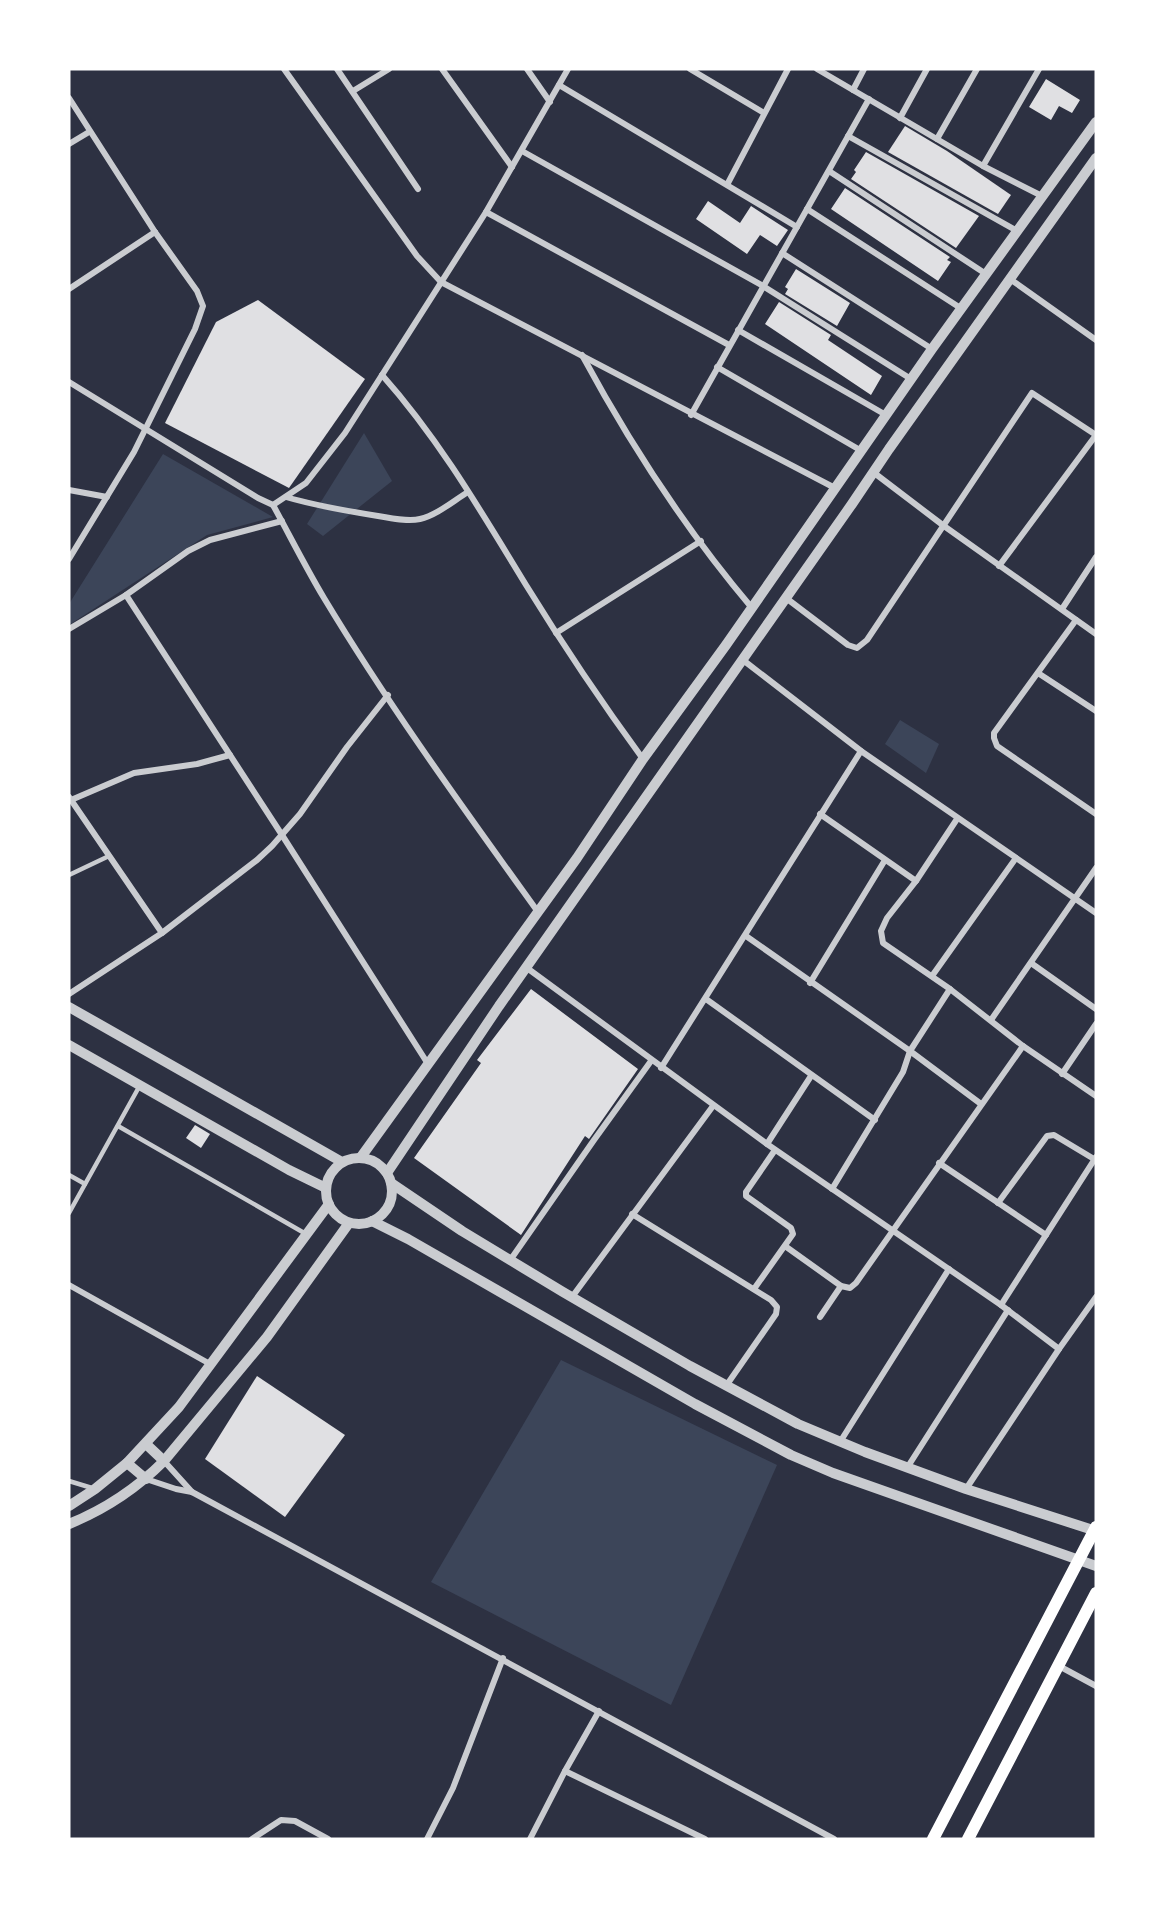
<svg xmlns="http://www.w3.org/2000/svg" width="1165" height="1908" font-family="'Asap Condensed',sans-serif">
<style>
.green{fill:#3c4559}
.building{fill:#e0e0e3}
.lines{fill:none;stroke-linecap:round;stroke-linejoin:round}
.service{stroke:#caccd0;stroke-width:4.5}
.minor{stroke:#caccd0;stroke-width:6}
.tertiary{stroke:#caccd0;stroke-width:10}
.secondary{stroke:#fff;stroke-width:12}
</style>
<rect width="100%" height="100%" fill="#2d3142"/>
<g class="green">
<path d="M364 433 392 481 323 536 307 524Z"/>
<path d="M163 454 273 517 207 535 69 625V604Z"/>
<path d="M900 720 939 744 926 773 885 744Z"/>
<path d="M561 1360 777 1465 671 1705 431 1582Z"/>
</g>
<g class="building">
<path d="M1046 79 1080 100 1072 113 1059 106 1051 120 1029 107Z"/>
<path d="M905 126 947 151 1011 195 998 214 888 152Z"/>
<path d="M866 152 979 216 956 248 851 179 856 172 854 170Z"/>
<path d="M845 188 950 257 947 260 951 262 938 281 831 209Z"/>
<path d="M708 201 740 223 751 206 788 230 777 246 760 235 747 254 696 219Z"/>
<path d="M796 269 850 303 837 326 785 294 788 289 785 287Z"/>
<path d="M258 300 365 379 289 488 165 423 216 322Z"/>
<path d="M779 302 831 335 828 340 882 376 871 395 765 324Z"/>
<path d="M531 989 638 1069 589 1139 585 1136 521 1235 414 1158 481 1063 477 1060Z"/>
<path d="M195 1125 210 1134 201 1148 186 1138Z"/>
<path d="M257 1376 345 1435 285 1517 205 1459Z"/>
</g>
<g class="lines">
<g class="service">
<path d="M69 875 109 856"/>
<path d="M118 1126 306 1234"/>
<path d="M69 1175 85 1184"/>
<path d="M69 1213 139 1087"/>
<path d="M69 1481 92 1488"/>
</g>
<g class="minor">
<path d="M284 69 417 256 441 282 835 488"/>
<path d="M337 69 418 189"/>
<path d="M442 69 512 167"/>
<path d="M527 69 550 102"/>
<path d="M690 69 764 113"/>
<path d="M817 69 983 166 1042 196"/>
<path d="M559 85 797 227"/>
<path d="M853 90 864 69"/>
<path d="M353 91 389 69"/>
<path d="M69 98 155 232 197 291 203 306 195 329 134 452 69 559"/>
<path d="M900 118 927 69"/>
<path d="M848 136 1017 231"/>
<path d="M937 139 977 69"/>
<path d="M69 144 89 132"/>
<path d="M522 151 763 286 911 379"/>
<path d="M983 166 1039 69"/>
<path d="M829 171 986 274"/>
<path d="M728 183 788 69"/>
<path d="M807 209 962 309"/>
<path d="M486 212 729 345"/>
<path d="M782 253 932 349"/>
<path d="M1010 279 1096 340"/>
<path d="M69 289 155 232"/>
<path d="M738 330 886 415"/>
<path d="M582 355C630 444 686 530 752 608"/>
<path d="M717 367 860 450"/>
<path d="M382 375C439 439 482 513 526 585 563 645 602 703 643 759"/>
<path d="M69 382 258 498 273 505 306 483 345 433 486 212 568 69"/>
<path d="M691 415 869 99"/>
<path d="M873 472 944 526 1096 634"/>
<path d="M69 490 107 497"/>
<path d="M286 497C316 506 347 511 378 516 391 518 407 522 420 519 437 515 453 501 468 492"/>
<path d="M273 505C290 536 306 568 324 598 389 706 464 809 538 912"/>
<path d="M999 566 1096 435"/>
<path d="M126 595 282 835 428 1064"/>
<path d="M786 598 848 645 857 648 867 640 1032 393 1096 435"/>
<path d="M1062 609 1096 557"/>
<path d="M1076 620 994 733V738L997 746 1096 814"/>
<path d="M69 629 126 595 188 551 210 540 282 521"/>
<path d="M556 633 701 541"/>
<path d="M743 660 861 751 1096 913"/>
<path d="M1038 673 1096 711"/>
<path d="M69 797 162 933"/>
<path d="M71 800 134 773 197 764 230 755"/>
<path d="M820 814 916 881"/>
<path d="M957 819 916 881 887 918 881 931 883 943 950 989 1023 1046 1096 1096"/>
<path d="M746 936 910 1051 981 1104"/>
<path d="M1031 963 1096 1009"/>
<path d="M527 968 767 1144 1001 1305 1059 1349 1096 1297"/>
<path d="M932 976 1016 858"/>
<path d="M810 983 885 860"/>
<path d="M69 994 162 933 257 860 272 846 300 814 347 747 388 695"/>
<path d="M706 999 875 1120"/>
<path d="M991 1020 1096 868"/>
<path d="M661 1068 861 751"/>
<path d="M1062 1074 1096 1024"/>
<path d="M767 1144 811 1076"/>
<path d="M939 1163 1046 1235"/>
<path d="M832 1189 903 1072 910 1051 950 989"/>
<path d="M998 1203 1047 1136 1054 1135 1094 1159"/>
<path d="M632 1214 771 1300 777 1307 776 1314 726 1386"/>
<path d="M785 1246 841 1286 850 1288 856 1283 1023 1046"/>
<path d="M511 1259 594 1140 651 1061"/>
<path d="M69 1285 210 1364"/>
<path d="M754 1289 793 1234 791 1228 746 1196V1192L775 1150"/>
<path d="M572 1297 713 1106"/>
<path d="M1001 1305 1096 1157"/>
<path d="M820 1317 841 1286"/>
<path d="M840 1442 949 1269"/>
<path d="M164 1461 192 1492"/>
<path d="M907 1468 1008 1310"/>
<path d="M146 1479 176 1489 192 1492 834 1839"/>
<path d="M966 1489 1059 1349"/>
<path d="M1059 1666 1096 1686"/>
<path d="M565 1771 705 1839"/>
<path d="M252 1839 281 1820 295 1821 328 1839"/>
<path d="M427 1839 453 1788 503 1658"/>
<path d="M530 1839 565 1771 599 1711"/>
</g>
<g class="tertiary">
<path d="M69 1007 342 1162"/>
<path d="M69 1045 289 1170 326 1188"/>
<path d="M361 1157 577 858 643 759 726 645 932 349 1096 122"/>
<circle cx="359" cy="1191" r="33"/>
<path d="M387 1173 499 1006 852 504 889 449 1096 158"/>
<path d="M391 1183 462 1231 563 1292 690 1366 798 1424 865 1452 966 1489 1096 1531"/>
<path d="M372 1221 408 1239 695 1404 791 1455 833 1473 1096 1566"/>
<path d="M146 1444 164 1461"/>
<path d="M127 1463 146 1479"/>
<path d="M69 1506 95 1489 127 1463 179 1407 329 1204"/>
<path d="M69 1524C106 1509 136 1489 164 1461L267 1337 349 1223"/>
</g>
<g class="secondary">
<path d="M933 1839 1096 1527"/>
<path d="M968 1839 1096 1593"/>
</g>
</g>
<rect width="1165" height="1908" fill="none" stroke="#ffffff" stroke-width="141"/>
</svg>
